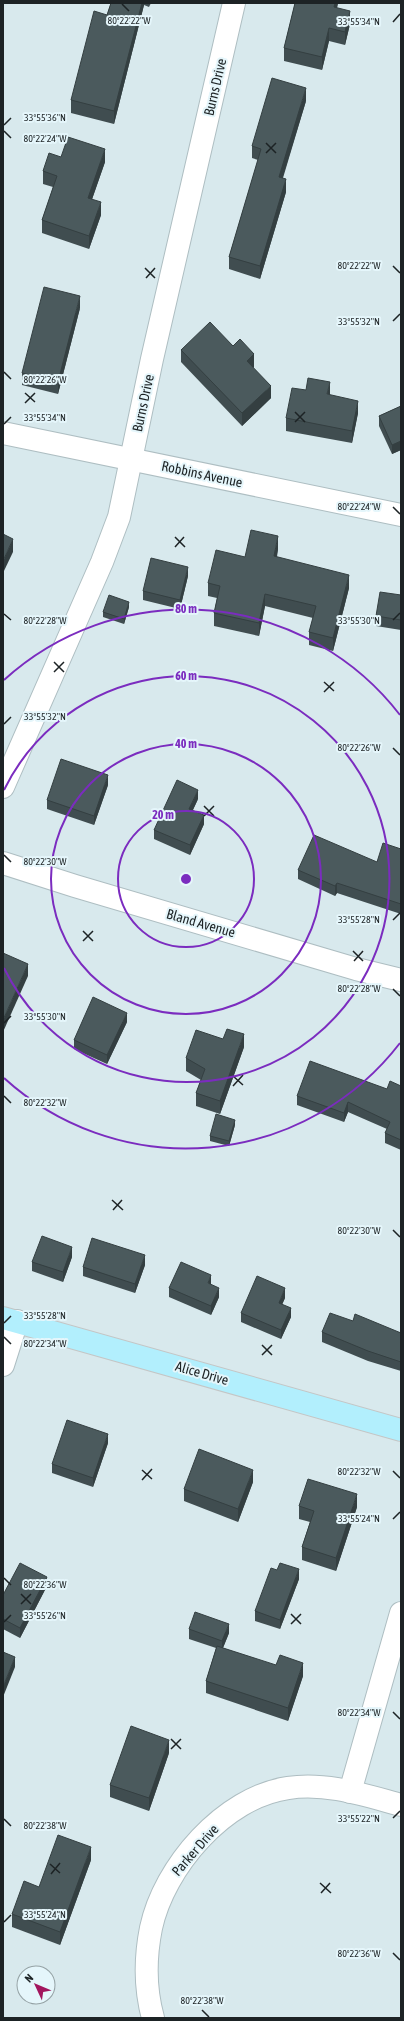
<svg xmlns="http://www.w3.org/2000/svg" width="404" height="2021" font-family="'Asap Condensed',sans-serif">
<style>
.lines{fill:none;stroke-linecap:round;stroke-linejoin:round}
.minor-casing{stroke:#aebec2;stroke-width:24}
.major-casing{stroke:#c4c6c6;stroke-width:24}
.minor{stroke:#fff;stroke-width:22}
.major{stroke:#b2effd;stroke-width:22}
.wall{fill:#404d50}
.shaded-wall{fill:#343f41}
.building{fill:#4b5a5d;stroke:#343f41}
.ticks{fill:none;stroke:#1d2325;stroke-width:1.5}
.ring{fill:none;stroke:#7b2cbf;stroke-width:2}
.labels{text-anchor:middle;stroke-width:4;stroke-linejoin:round;paint-order:stroke}
.street-label{font-size:14px;fill:#1d2325;stroke:#e5f6fb}
.ticks-label{font-size:10px;text-anchor:middle;fill:#1d2325;stroke:#e5f6fb;stroke-width:4;stroke-linejoin:round;paint-order:stroke}
.centre{fill:#7b2cbf;stroke:#e5f6fb;stroke-width:2}
.ring-label{font-size:12px;text-anchor:middle;font-weight:bold;fill:#7b2cbf;stroke:#e5f6fb;stroke-width:4;stroke-linejoin:round;paint-order:stroke}
</style>
<rect width="100%" height="100%" fill="#d8e9ed"/>
<g class="lines">
<defs>
<g id="minor">
<path d="M3 433 401 515"/>
<path d="M3 787 102 562 119 517 152 359 234 3"/>
<path d="M3 863 75 886 356 969 401 980"/>
<path d="M3 1365 17 1321"/>
<path d="M350 1792 401 1613"/>
<path d="M153 2018C145 1989 145 1958 151 1928 164 1867 224 1797 288 1788 326 1782 364 1795 401 1805"/>
</g>
<path id="major" d="M3 1318 401 1430"/>
</defs>
<use href="#minor" class="minor-casing"/>
<use href="#major" class="major-casing"/>
<use href="#minor" class="minor"/>
<use href="#major" class="major"/>
</g>
<g class="wall">
<path d="M111 3H151L149 7 144 5 114 124 71 113V100L107 15Z"/>
<path d="M295 3H338L337 8 350 24 345 45 329 41 322 70 284 61V48Z"/>
<path d="M306 101 283 178 286 192 260 279 229 269V257L258 160 252 158V146Z"/>
<path d="M61 157 105 162 92 199 101 215 89 249 42 233V220L53 187 43 184V171Z"/>
<path d="M80 308 58 394 22 385V373Z"/>
<path d="M233 346 254 367 253 368 271 398 242 426 181 362V350Z"/>
<path d="M330 395 358 413 352 443 286 431V418Z"/>
<path d="M401 406V450L392 454 379 426V416Z"/>
<path d="M278 549 277 557 349 588 333 651 309 645V632L313 618 265 606 259 636 214 626V613L217 598 208 596V583L245 557Z"/>
<path d="M188 576 180 609 143 600V591Z"/>
<path d="M401 595V630L376 626V616Z"/>
<path d="M129 607 124 624 103 617V612Z"/>
<path d="M108 785 94 825 47 809V800Z"/>
<path d="M198 799 193 810 204 824 190 855 154 839V830Z"/>
<path d="M401 849V914L337 893 335 896 298 879V870L377 862Z"/>
<path d="M127 1022 107 1064 74 1049V1040Z"/>
<path d="M244 1047 220 1114 196 1106V1093L201 1080 186 1071V1058Z"/>
<path d="M401 1086V1150L385 1143V1133L387 1129 348 1112 344 1122 297 1105V1096L387 1089Z"/>
<path d="M235 1125 229 1146 210 1141V1136Z"/>
<path d="M72 1257 63 1282 32 1271V1262Z"/>
<path d="M145 1265 135 1293 83 1276V1267Z"/>
<path d="M169 1288 219 1297 211 1315 169 1297Z"/>
<path d="M285 1298 282 1304 291 1317 281 1339 241 1322V1313Z"/>
<path d="M353 1321 401 1333V1371L368 1361 322 1342V1332Z"/>
<path d="M108 1443 93 1487 52 1473V1464Z"/>
<path d="M253 1482 238 1522 184 1501V1489Z"/>
<path d="M299 1506 357 1507 336 1571 302 1560V1547L310 1522 299 1519Z"/>
<path d="M277 1570 299 1579 280 1629 255 1621V1611Z"/>
<path d="M47 1586 20 1638 3 1629V1595Z"/>
<path d="M189 1629 229 1633 223 1648 303 1676 288 1721 206 1693V1681L216 1648 189 1639Z"/>
<path d="M169 1753 149 1811 110 1797V1785Z"/>
<path d="M91 1860 60 1945 12 1927V1914L39 1887Z"/>
</g>
<g class="shaded-wall">
<path d="M142 3H144V5L114 124V111Z"/>
<path d="M335 3H338L334 20V7Z"/>
<path d="M350 11V24L345 45V32Z"/>
<path d="M329 28V41L322 70V57Z"/>
<path d="M306 88V101L279 189V177Z"/>
<path d="M105 149V162L88 211V198Z"/>
<path d="M286 179V192L260 279V266Z"/>
<path d="M101 202V215L89 249V236Z"/>
<path d="M80 296V308L58 394V382Z"/>
<path d="M254 354V367L247 374V361Z"/>
<path d="M330 382V395L327 394Z"/>
<path d="M271 386V398L242 426V413Z"/>
<path d="M358 401V413L352 443V431Z"/>
<path d="M401 441V450L392 454V445Z"/>
<path d="M278 536V549L274 569V556Z"/>
<path d="M13 539V552L3 573V561Z"/>
<path d="M188 567V576L180 609V600Z"/>
<path d="M349 575V588L333 651V638Z"/>
<path d="M265 594V606L259 636V623Z"/>
<path d="M129 602V607L124 624V619Z"/>
<path d="M108 775V785L94 825V816Z"/>
<path d="M198 790V799L189 818V809Z"/>
<path d="M204 815V824L190 855V845Z"/>
<path d="M337 883V893L335 896V886Z"/>
<path d="M28 964V976L3 1032V1020Z"/>
<path d="M127 1013V1022L107 1064V1055Z"/>
<path d="M244 1034V1047L220 1114V1101Z"/>
<path d="M348 1102V1112L344 1122V1113Z"/>
<path d="M235 1120V1125L229 1146V1141Z"/>
<path d="M72 1247V1257L63 1282V1272Z"/>
<path d="M145 1255V1265L135 1293V1284Z"/>
<path d="M211 1275V1285L208 1283Z"/>
<path d="M219 1288V1297L211 1315V1306Z"/>
<path d="M285 1288V1298L279 1312V1303Z"/>
<path d="M291 1308V1317L281 1339V1330Z"/>
<path d="M108 1434V1443L93 1487V1478Z"/>
<path d="M253 1470V1482L238 1522V1509Z"/>
<path d="M357 1494V1507L336 1571V1558Z"/>
<path d="M299 1569V1579L280 1629V1620Z"/>
<path d="M47 1577V1586L20 1638V1628Z"/>
<path d="M229 1624V1633L222 1650V1641Z"/>
<path d="M15 1657V1667L3 1697V1687Z"/>
<path d="M303 1663V1676L288 1721V1708Z"/>
<path d="M169 1740V1753L149 1811V1798Z"/>
<path d="M91 1847V1860L60 1945V1932Z"/>
</g>
<g class="building">
<path d="M111 3H142L114 111 71 100 94 11 107 15Z"/>
<path d="M295 3H335L334 7 350 11 345 32 329 28 322 57 284 48Z"/>
<path d="M272 78 306 88 279 177 286 179 260 266 229 257 261 149 252 146Z"/>
<path d="M68 137 105 149 88 198 101 202 89 236 42 220 57 176 43 171 49 153 61 157Z"/>
<path d="M44 287 80 296 58 382 22 373Z"/>
<path d="M210 322 233 346 240 339 254 354 247 361 271 386 242 413 181 350Z"/>
<path d="M308 378 330 382 327 394 358 401 352 431 286 418 292 388 306 390Z"/>
<path d="M401 406V441L392 445 379 416Z"/>
<path d="M251 530 278 536 274 556 349 575 333 638 309 632 316 606 265 594 259 623 214 613 220 586 208 583 216 550 245 557Z"/>
<path d="M3 534 13 539 3 561Z"/>
<path d="M151 558 188 567 180 600 143 591Z"/>
<path d="M380 592 401 595V620L376 616Z"/>
<path d="M109 595 129 602 124 619 103 612Z"/>
<path d="M61 759 108 775 94 816 47 800Z"/>
<path d="M177 780 198 790 189 809 204 815 190 845 154 830Z"/>
<path d="M314 835 377 862 383 843 401 849V904L337 883 335 886 298 870Z"/>
<path d="M3 953 28 964 3 1020Z"/>
<path d="M93 997 127 1013 107 1055 74 1040Z"/>
<path d="M227 1029 244 1034 220 1101 196 1093 205 1069 186 1058 196 1030 223 1039Z"/>
<path d="M310 1061 387 1089 390 1081 401 1086V1140L385 1133 390 1122 348 1102 344 1113 297 1096Z"/>
<path d="M216 1114 235 1120 229 1141 210 1136Z"/>
<path d="M42 1236 72 1247 63 1272 32 1262Z"/>
<path d="M92 1238 145 1255 135 1284 83 1267Z"/>
<path d="M181 1262 211 1275 208 1283 219 1288 211 1306 169 1288Z"/>
<path d="M257 1276 285 1288 279 1303 291 1308 281 1330 241 1313Z"/>
<path d="M330 1313 353 1321 355 1314 401 1333V1362L368 1351 322 1332Z"/>
<path d="M67 1420 108 1434 93 1478 52 1464Z"/>
<path d="M199 1449 253 1470 238 1509 184 1489Z"/>
<path d="M308 1479 357 1494 336 1558 302 1547 314 1511 299 1506Z"/>
<path d="M20 1563 47 1577 20 1628 3 1619V1595Z"/>
<path d="M280 1563 299 1569 280 1620 255 1611 271 1568 277 1570Z"/>
<path d="M195 1612 229 1624 222 1641 189 1629Z"/>
<path d="M217 1646 276 1665 280 1655 303 1663 288 1708 206 1681Z"/>
<path d="M3 1652 15 1657 3 1687Z"/>
<path d="M131 1726 169 1740 149 1798 110 1785Z"/>
<path d="M58 1835 91 1847 60 1932 12 1914 24 1881 39 1887Z"/>
</g>
<path class="ticks" d="M122 4 129 11M393 22 400 14M4 125 11 118M4 131 11 138M266 143 276 153M266 153 276 143M393 266 400 273M145 268 155 278M146 278 155 268M393 321 400 314M4 372 11 379M25 393 35 402M25 403 35 393M295 412 305 422M295 422 305 412M4 424 11 417M393 507 400 514M175 537 185 547M175 547 184 537M4 614 11 620M393 620 400 613M54 662 64 672M54 672 64 662M324 682 334 691M324 692 334 682M4 724 11 717M393 748 400 755M204 806 214 816M204 816 214 806M4 855 11 862M393 920 400 913M83 931 93 941M83 941 93 931M353 951 363 961M354 961 363 951M393 989 400 996M4 1023 11 1016M233 1076 243 1085M233 1086 243 1075M4 1096 11 1103M112 1200 123 1210M113 1210 122 1200M393 1230 400 1237M4 1323 11 1316M4 1337 11 1344M262 1345 272 1355M262 1355 272 1345M142 1470 152 1479M393 1471 400 1478M142 1480 152 1469M393 1519 400 1512M4 1578 11 1585M21 1594 31 1604M21 1604 31 1594M291 1614 301 1624M4 1622 11 1615M291 1624 301 1614M393 1712 400 1719M171 1739 181 1749M171 1749 181 1739M393 1818 400 1811M4 1819 11 1826M50 1864 60 1873M51 1874 60 1863M320 1883 331 1893M321 1893 330 1883M4 1922 11 1915M393 1953 400 1960M202 2010 209 2017"/>
<g class="ring">
<circle cx="186" cy="879" r="68"/>
<circle cx="186" cy="879" r="135"/>
<path d="M4 790A203 203 0 1 1 4 968"/>
<path d="M400 1043A270 270 0 0 1 4 1078M4 680A270 270 0 0 1 400 715"/>
</g>
<g class="labels">
<g class="street-label">
<text transform="translate(215 87) rotate(-77)" y="5">Burns Drive</text>
<text transform="translate(143 403) rotate(-78)" y="5">Burns Drive</text>
<text transform="translate(202 474) rotate(12)" y="5">Robbins Avenue</text>
<text transform="translate(201 923) rotate(16)" y="5">Bland Avenue</text>
<text transform="translate(202 1373) rotate(16)" y="5">Alice Drive</text>
<text transform="translate(195 1850) rotate(-49)" y="5">Parker Drive</text>
</g>
</g>
<g class="ticks-label">
<text x="129" y="24">80°22'22"W</text>
<text x="359" y="25">33°55'34"N</text>
<text x="45" y="121">33°55'36"N</text>
<text x="45" y="142">80°22'24"W</text>
<text x="359" y="269">80°22'22"W</text>
<text x="359" y="325">33°55'32"N</text>
<text x="45" y="383">80°22'26"W</text>
<text x="45" y="421">33°55'34"N</text>
<text x="359" y="510">80°22'24"W</text>
<text x="45" y="624">80°22'28"W</text>
<text x="359" y="624">33°55'30"N</text>
<text x="45" y="720">33°55'32"N</text>
<text x="359" y="751">80°22'26"W</text>
<text x="45" y="865">80°22'30"W</text>
<text x="359" y="923">33°55'28"N</text>
<text x="359" y="992">80°22'28"W</text>
<text x="45" y="1020">33°55'30"N</text>
<text x="45" y="1106">80°22'32"W</text>
<text x="359" y="1234">80°22'30"W</text>
<text x="45" y="1319">33°55'28"N</text>
<text x="45" y="1347">80°22'34"W</text>
<text x="359" y="1475">80°22'32"W</text>
<text x="359" y="1522">33°55'24"N</text>
<text x="45" y="1588">80°22'36"W</text>
<text x="45" y="1619">33°55'26"N</text>
<text x="359" y="1716">80°22'34"W</text>
<text x="359" y="1822">33°55'22"N</text>
<text x="45" y="1829">80°22'38"W</text>
<text x="45" y="1918">33°55'24"N</text>
<text x="359" y="1957">80°22'36"W</text>
<text x="202" y="2004">80°22'38"W</text>
</g>
<circle cx="186" cy="879" r="6" class="centre"/>
<g class="ring-label">
<text x="186" y="613">80 m</text>
<text x="186" y="680">60 m</text>
<text x="186" y="748">40 m</text>
<text x="163" y="819">20 m</text>
</g>
<rect width="404" height="2021" fill="none" stroke="#1d2325" stroke-width="8"/>
<g transform="translate(36 1985) rotate(314)"><circle r="19" fill="#e5f6fb" stroke="#95a2a5"/>
<path d="M0-3L7 15L0 10L-7 15Z" fill="#a2165e"/>
<text y="-6" font-size="11" font-weight="bold" text-anchor="middle" fill="#1d2325">N</text>
</g>
</svg>
